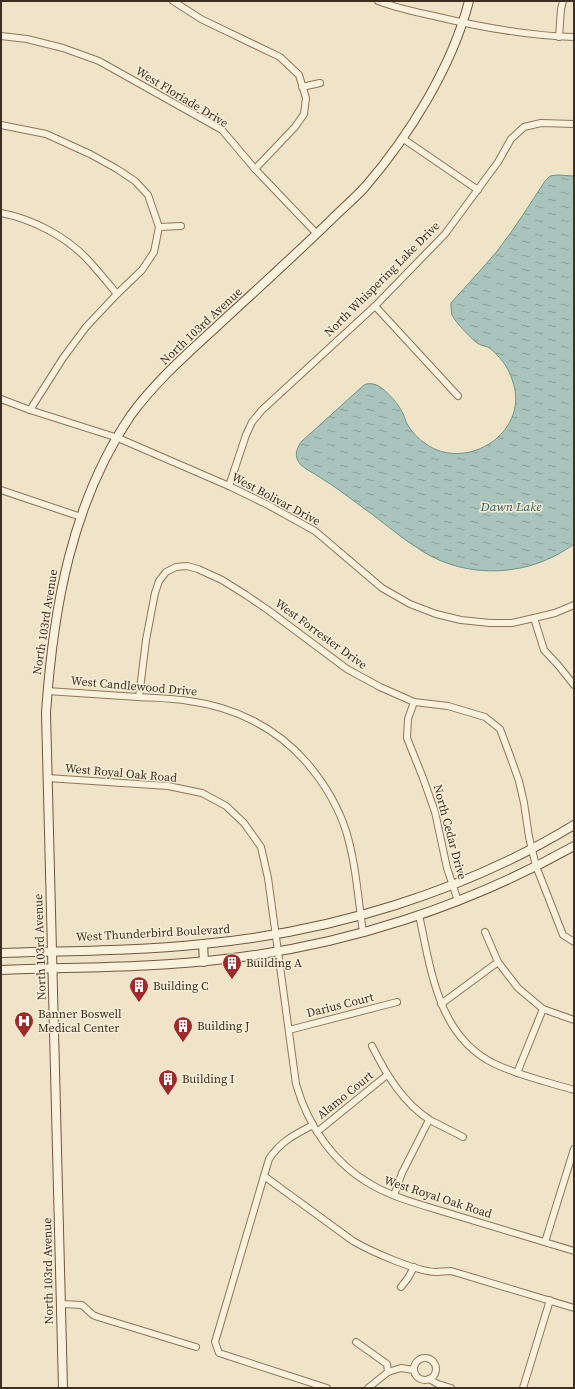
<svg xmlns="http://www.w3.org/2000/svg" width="575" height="1389" font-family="'Source Serif 4',serif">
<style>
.water{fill:url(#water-ripples);stroke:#6f938a}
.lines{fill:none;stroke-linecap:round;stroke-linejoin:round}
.street-casing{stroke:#8d765c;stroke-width:8}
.secondary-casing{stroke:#6f573f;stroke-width:10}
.street{stroke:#faf1dc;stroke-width:6}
.secondary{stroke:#faf1dc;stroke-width:8}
.labels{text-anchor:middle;stroke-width:3;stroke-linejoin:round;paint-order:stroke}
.street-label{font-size:12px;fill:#3d2e20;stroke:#f7eed8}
.poi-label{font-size:12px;fill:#3d2e20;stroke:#f7eed8;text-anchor:start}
.water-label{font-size:13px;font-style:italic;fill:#2f5d5a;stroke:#f7eed8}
</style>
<defs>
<pattern id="water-ripples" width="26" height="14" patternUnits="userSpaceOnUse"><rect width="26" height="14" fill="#a9c4bc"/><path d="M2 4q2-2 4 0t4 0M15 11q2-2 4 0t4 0" fill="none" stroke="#8ba098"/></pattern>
</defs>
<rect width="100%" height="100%" fill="#f0e4c8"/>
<path class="water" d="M557 175 574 176V544C530 577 468 580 422 551 399 537 380 519 358 504 346 495 334 486 321 478 314 473 306 470 300 464 294 456 296 450 301 442L364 385C366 384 370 383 373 384 382 385 397 402 401 410 404 414 405 420 407 424 412 432 418 439 426 444 464 471 523 437 515 390 512 376 507 365 497 355 494 352 491 349 488 347 484 346 480 345 477 343 470 337 456 323 452 315 451 311 451 307 451 303 467 285 483 268 498 250 515 228 530 204 545 181L550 176Z"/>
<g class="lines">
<defs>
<g id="street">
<path d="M173 1 201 19 280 57 299 75 306 98 304 114 295 127 255 169"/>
<path d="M378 1C396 8 415 12 434 16 480 27 527 36 574 37"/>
<path d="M1 36 27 39 63 48 99 61 222 130 255 169 317 234"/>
<path d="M559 37 561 9 563 1"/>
<path d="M302 87 320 83"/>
<path d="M1 125 46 134 90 154 117 169 135 181 148 195 159 227 154 252 142 270 117 294 86 327 63 358 30 410"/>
<path d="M402 138 478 190"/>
<path d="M1 213C33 219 67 237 89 261 99 272 108 283 117 294"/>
<path d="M159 227 181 226"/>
<path d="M375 306 458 396"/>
<path d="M1 399 30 410 118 438 229 486 268 505 315 531 382 588 410 604 436 614 461 620 490 623H512L534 618 555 613 574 605"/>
<path d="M229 486 246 435 252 422 262 410 375 306 445 234 498 162 511 139 524 127 541 123 574 124"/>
<path d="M1 490 81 517"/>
<path d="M534 618 544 650 558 665 574 685"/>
<path d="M47 691C78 693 108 695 138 697 155 698 172 698 189 701 235 707 277 728 307 763 324 783 338 806 346 831 356 863 358 899 363 932"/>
<path d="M139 697 146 640 155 593 159 581 166 572 176 567 187 566 198 569 222 580 246 595 268 610 347 669 380 687 414 702 448 706 485 717 500 729 509 753 519 781 524 803 529 837 536 866 563 935 574 942"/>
<path d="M414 702 408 719 407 738 423 778 435 812 447 868 458 901"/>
<path d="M47 778 168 786 202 793 226 806 244 823 261 847 268 878 296 1084C308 1126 334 1164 372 1185 398 1200 430 1207 458 1216 497 1228 535 1239 574 1251"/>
<path d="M419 915C431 970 438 1037 495 1064 520 1076 548 1082 574 1090"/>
<path d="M485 932 498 962 518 988 543 1009 574 1020"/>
<path d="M441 1004 498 962"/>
<path d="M289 1030 397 1002"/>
<path d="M372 1046C386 1074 403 1103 430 1120 441 1126 452 1131 463 1137"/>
<path d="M517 1073 543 1009"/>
<path d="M313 1125C294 1135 281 1141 269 1159L215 1342 219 1353 327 1388"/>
<path d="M317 1132 387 1075"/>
<path d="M264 1176 353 1241C370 1251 415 1271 435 1272 440 1272 446 1271 451 1271L574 1308"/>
<path d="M394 1195 402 1173 429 1120"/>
<path d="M545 1242 574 1149"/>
<path d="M401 1287 408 1278 414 1267"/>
<path d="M61 1304 82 1305 93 1315 98 1317 196 1347"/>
<path d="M356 1342 387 1364 388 1372"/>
<circle cx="425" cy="1369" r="11"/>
<path d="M429 1379 438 1384 451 1388"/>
<path d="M368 1388 388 1372 401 1368 414 1370"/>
<path d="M523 1388 550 1300"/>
</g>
<g id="secondary">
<path d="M203 944 204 962"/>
<path d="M1 953C68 951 137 951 203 944 331 932 464 892 574 825"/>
<path d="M1 970C76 967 151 968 225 959 347 945 467 906 574 846"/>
<path d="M63 1388 46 713C53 610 71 503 131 415 158 378 194 348 227 317 262 285 297 253 331 220 342 209 354 199 365 187 409 136 452 67 469 1"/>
</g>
</defs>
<use href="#street" class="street-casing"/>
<use href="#secondary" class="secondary-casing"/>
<use href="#street" class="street"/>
<use href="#secondary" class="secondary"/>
</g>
<defs>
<symbol id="building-pin" viewBox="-11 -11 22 30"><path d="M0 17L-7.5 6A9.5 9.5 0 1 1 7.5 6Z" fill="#9e2a2b" stroke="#f7eed8"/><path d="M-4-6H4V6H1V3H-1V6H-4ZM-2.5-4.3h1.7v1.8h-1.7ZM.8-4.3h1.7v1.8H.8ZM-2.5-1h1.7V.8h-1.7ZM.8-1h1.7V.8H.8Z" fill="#fff"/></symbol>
<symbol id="hospital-pin" viewBox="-11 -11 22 30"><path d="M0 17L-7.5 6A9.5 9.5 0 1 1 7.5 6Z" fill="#9e2a2b" stroke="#f7eed8"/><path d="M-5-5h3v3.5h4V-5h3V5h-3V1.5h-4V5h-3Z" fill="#fff"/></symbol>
</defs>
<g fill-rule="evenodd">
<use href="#building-pin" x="221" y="952" width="22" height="30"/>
<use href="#building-pin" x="128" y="975" width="22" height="30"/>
<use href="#hospital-pin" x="13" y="1010" width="22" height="30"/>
<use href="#building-pin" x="172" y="1015" width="22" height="30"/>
<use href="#building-pin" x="157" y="1068" width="22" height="30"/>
</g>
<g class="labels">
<g class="street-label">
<text transform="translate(182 97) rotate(31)" y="4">West Floriade Drive</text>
<text transform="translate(382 279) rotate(-45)" y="4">North Whispering Lake Drive</text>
<text transform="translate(201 326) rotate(-43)" y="4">North 103rd Avenue</text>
<text transform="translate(276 499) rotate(28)" y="4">West Bolivar Drive</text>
<text transform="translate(45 622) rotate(-81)" y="4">North 103rd Avenue</text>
<text transform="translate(321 634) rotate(36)" y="4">West Forrester Drive</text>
<text transform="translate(134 686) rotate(5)" y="4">West Candlewood Drive</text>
<text transform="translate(121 773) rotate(5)" y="4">West Royal Oak Road</text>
<text transform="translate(450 832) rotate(75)" y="4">North Cedar Drive</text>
<text transform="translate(153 933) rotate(-3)" y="4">West Thunderbird Boulevard</text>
<text transform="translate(40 947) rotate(-92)" y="4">North 103rd Avenue</text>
<text transform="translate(340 1005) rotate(-14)" y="4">Darius Court</text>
<text transform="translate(345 1095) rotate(-39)" y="4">Alamo Court</text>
<text transform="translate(438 1197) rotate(18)" y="4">West Royal Oak Road</text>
<text transform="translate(48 1271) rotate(-91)" y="4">North 103rd Avenue</text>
</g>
<g class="poi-label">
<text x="246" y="967">Building A</text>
<text x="153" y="990">Building C</text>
<text x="38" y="1018">Banner Boswell<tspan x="38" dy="14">Medical Center</tspan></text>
<text x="197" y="1030">Building J</text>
<text x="182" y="1083">Building I</text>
</g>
<g class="water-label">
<text x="511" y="511">Dawn Lake</text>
</g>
</g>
<rect width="575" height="1389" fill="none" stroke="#3d2e20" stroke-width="4"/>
</svg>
